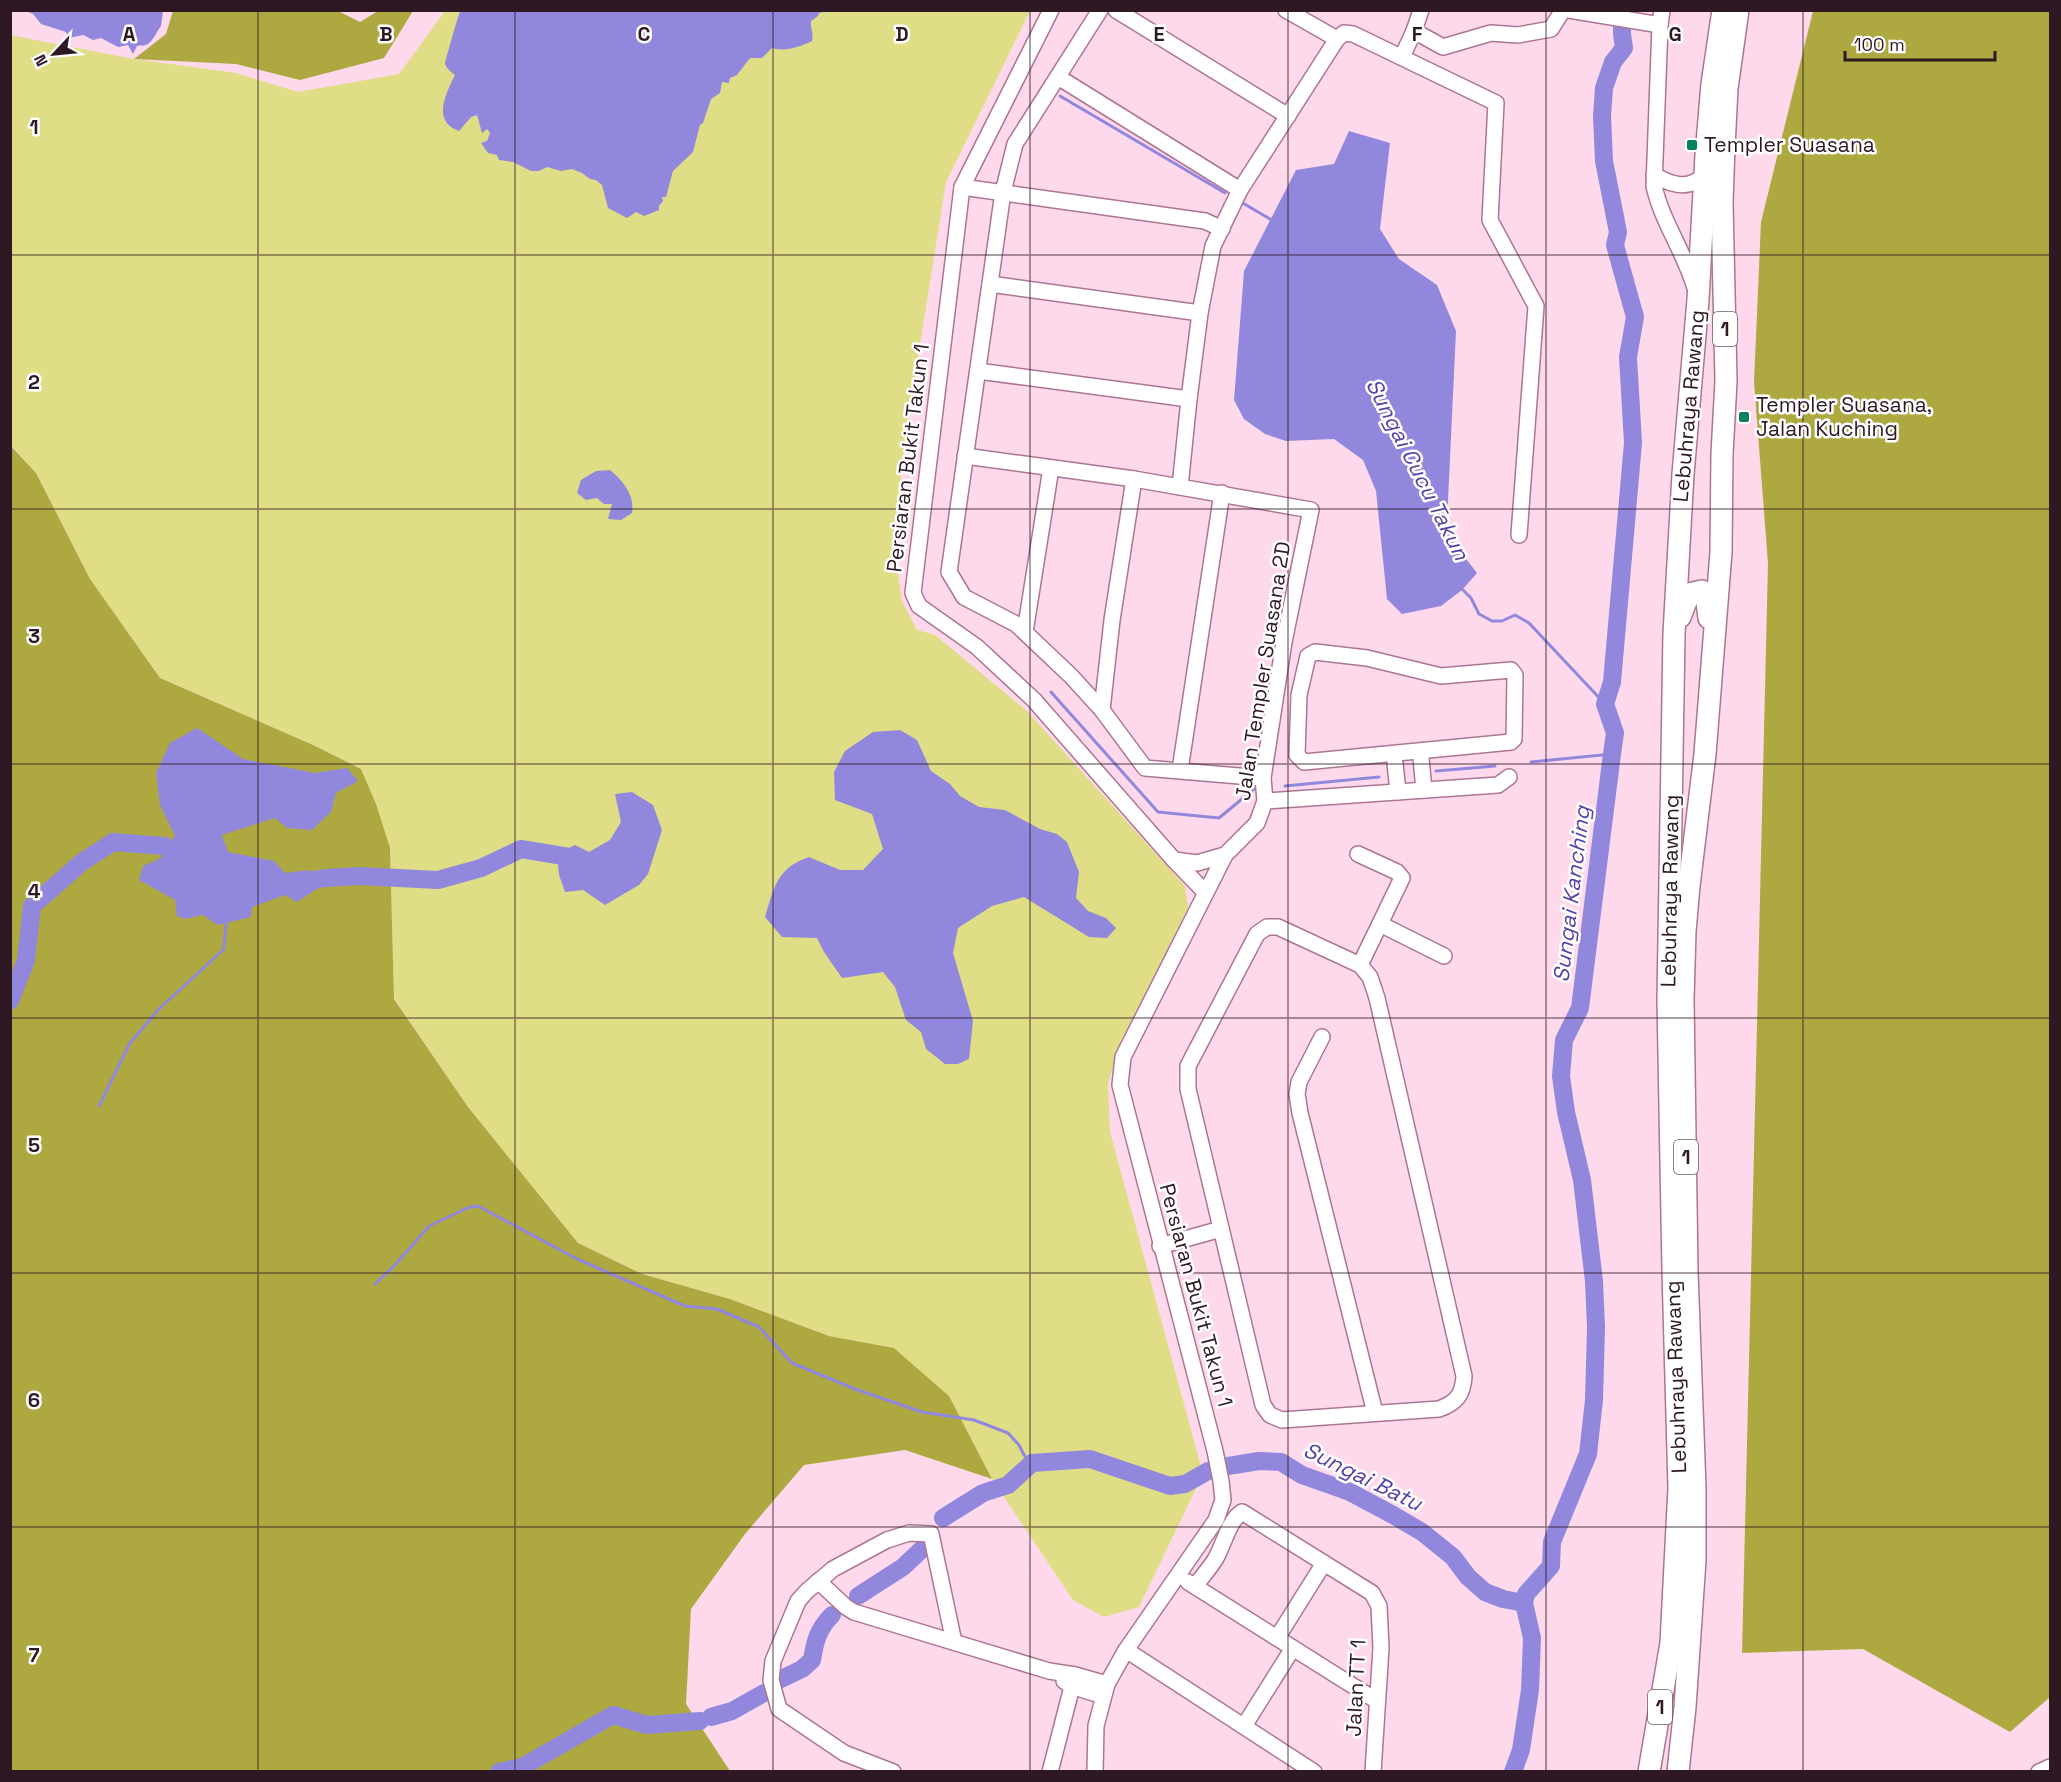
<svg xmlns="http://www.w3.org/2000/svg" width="2061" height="1782" font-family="'Space Grotesk',sans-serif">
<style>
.green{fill:#dfdd86}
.forest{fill:#ada940}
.water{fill:#9188de}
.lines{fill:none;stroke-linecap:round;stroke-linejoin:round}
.stream{stroke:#9188de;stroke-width:3}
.river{stroke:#9188de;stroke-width:18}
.minor-casing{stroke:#ad7592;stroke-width:18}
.highway-casing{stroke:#ad7592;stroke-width:24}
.minor{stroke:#fff;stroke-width:15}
.highway{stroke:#fff;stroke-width:21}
.grid{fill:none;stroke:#2e1823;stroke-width:1.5;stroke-opacity:0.55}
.poi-dot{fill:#078160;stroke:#fff;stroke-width:2}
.labels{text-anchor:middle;stroke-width:5;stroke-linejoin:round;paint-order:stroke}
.shield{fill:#fff;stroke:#6d5d65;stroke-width:1.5}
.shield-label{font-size:20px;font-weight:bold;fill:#2e1823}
.poi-label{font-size:21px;fill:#2e1823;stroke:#fff;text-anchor:start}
.street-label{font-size:21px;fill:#2e1823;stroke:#fff}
.water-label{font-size:22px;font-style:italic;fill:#5542a7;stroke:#fff}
.grid-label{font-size:20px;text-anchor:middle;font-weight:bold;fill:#2e1823;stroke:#fff;stroke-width:5;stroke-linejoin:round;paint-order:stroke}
</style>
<rect width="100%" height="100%" fill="#fed9eb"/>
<path class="green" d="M445 11H1030L946 182 909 413 893 540 902 601 917 630 935 635 1027 711 1185 886 1188 908 1121 1041 1108 1083 1110 1132 1203 1474 1139 1607 1104 1617 1073 1600 992 1479 949 1396 894 1348 829 1336 730 1299 642 1274 578 1243 468 1107 394 998 390 848 313 745 160 678 90 579 36 473 11 445 10 35 134 59 236 73 298 92 399 74Z"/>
<g class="forest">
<path d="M173 11H338L360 22 378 11H413L384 58 300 80 236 64 134 59 166 34Z"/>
<path d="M1813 11H2050V1697L2010 1732 1863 1649 1742 1653 1768 563 1754 382 1761 222Z"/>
<path d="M10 445 36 473 90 579 160 678 313 745 361 769 376 804 390 848 394 999 468 1107 578 1243 642 1274 730 1299 829 1336 894 1348 949 1396 992 1479 905 1450 804 1465 745 1534 691 1609 686 1704 730 1771H11Z"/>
</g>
<g class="water">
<path d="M26 11 163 10V11L161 26C157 31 152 43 146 45 143 46 140 45 137 46L133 54 128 45 118 47 101 38 93 40 83 35 69 38 66 32 41 24 33 14Z"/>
<path d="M460 11 824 10V12L819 13 818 16 811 21C810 28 814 34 812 41 799 47 785 52 772 48L762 58H750L737 75 730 78 729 83 722 82 720 93 711 99 703 123 700 125 693 152 673 171 666 197H662L663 201 659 206V210L644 216 636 212 627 218 608 208 602 185 596 180 590 179 582 173 572 169 561 171 547 167 539 171H531L513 162 499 160 497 155 488 153 481 143 487 141 490 133 487 129 482 133 477 115 471 117 459 131C432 122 445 95 455 75 451 72 447 69 445 64 445 61 458 17 460 11Z"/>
<path d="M1349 131 1390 143 1380 229 1399 259 1437 285 1456 331 1447 522 1453 542 1477 573 1462 590 1441 606 1402 614 1387 599 1376 491 1363 460 1334 439 1286 441 1265 434 1244 419 1234 400 1244 271 1296 170 1334 164Z"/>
<path d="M610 470C623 481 635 495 632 513L621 520 608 519 612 504H604L597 498 586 500 577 493 581 480 596 471Z"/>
<path d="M197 728 243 759 315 773 347 768 358 781 336 793 331 812 312 830 287 828 275 818 222 835 228 852 274 861 285 873 309 870 325 878 321 886 297 902 285 895 252 907 251 917 217 925 203 915 185 919 177 916 175 900 139 880 143 866 161 858 165 846 175 836 160 805 156 773 170 743Z"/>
<path d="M900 730 917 740 931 771 950 784 960 796 979 807 1005 810 1040 829 1057 834 1067 842 1079 872 1076 898 1088 911 1106 918 1116 928 1107 938 1089 937 1024 897 992 906 958 928 953 953 973 1021 969 1059 958 1064H945L926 1049 921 1032 906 1020 895 987 883 972 842 978 824 952 817 938 782 937 765 917C774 887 777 868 809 857L840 870H863L883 849 872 814 835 800 834 772 845 751 873 732Z"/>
<path d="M632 792 653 805 662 830 648 874 639 885 605 905 583 890 565 892 559 875 557 854 575 845 589 852 610 840 621 822 615 794Z"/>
</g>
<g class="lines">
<g class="stream">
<path d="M1060 96 1225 193"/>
<path d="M1241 202 1270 219 1272 222"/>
<path d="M1461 588 1471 598 1479 614 1492 621H1502L1515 615 1529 623 1605 704"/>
<path d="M1051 692 1158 812 1219 818 1254 789"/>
<path d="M1531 762 1612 754"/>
<path d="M1436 771 1495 766"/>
<path d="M1285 786 1379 777"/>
<path d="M99 1106 130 1043 159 1009 224 949 226 921"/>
<path d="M375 1284 394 1266 429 1226 467 1208 478 1206 577 1259 685 1306 717 1309 759 1327 792 1363 855 1389 922 1412 974 1420 1008 1433 1019 1445 1024 1455 1032 1463"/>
</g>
<g class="river">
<path d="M301 883 325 878 359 876 438 880 481 868 521 849 581 859"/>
<path d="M10 1001 26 960 32 906 82 862 113 842 165 846 177 860 182 862"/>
<path d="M1228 1466 1259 1461 1281 1462 1302 1475 1350 1492 1393 1515 1422 1532 1453 1557 1468 1577 1485 1592 1503 1599 1524 1603"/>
<path d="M943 1518 983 1493 1008 1485 1032 1463 1090 1459 1170 1486 1185 1484 1208 1471"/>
<path d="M858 1596 903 1567 922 1549"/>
<path d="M779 1680 802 1669 812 1660C815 1641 818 1629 832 1615"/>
<path d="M711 1717 732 1711 764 1693"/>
<path d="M499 1772 522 1767 613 1715 647 1725 700 1721"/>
<path d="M1513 1772 1521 1750 1530 1690 1532 1638 1524 1603 1526 1594 1551 1566 1552 1542 1588 1454 1594 1400 1596 1327 1594 1281 1582 1180 1566 1112 1561 1076 1564 1040 1580 1008 1612 754 1615 733 1605 704 1612 682 1633 443 1628 357 1635 317 1615 245 1618 232 1604 161 1602 116 1604 88 1613 62 1624 48 1622 34V10"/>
</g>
<defs>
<g id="minor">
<path d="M1051 10 962 187 913 593 919 606 977 647 1034 700 1174 860 1205 892"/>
<path d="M1100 10 1015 144 1003 192 949 572 964 597 1016 624 1071 676 1102 710 1145 768 1263 778"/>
<path d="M1116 10 1288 116"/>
<path d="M1286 10 1337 39"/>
<path d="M1569 10 1660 25"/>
<path d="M1662 10 1660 25 1654 186C1662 222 1685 253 1695 288"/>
<path d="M1414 31 1443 47 1491 33 1518 35 1551 29 1563 10"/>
<path d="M1402 57 1414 31 1421 10"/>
<path d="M1058 77 1240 190"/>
<path d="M1654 175C1671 185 1690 191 1705 174"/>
<path d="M962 187 1205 221 1222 229"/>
<path d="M990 284 1200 313"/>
<path d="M978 371 1189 399"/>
<path d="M965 456 1134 479 1311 510 1284 642 1263 778 1265 801 1257 823 1225 855 1123 1057 1120 1085 1215 1451 1221 1481 1223 1500 1216 1520 1126 1650 1107 1684 1096 1726 1095 1772"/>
<path d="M1180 487 1189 399 1200 313 1213 246 1240 190 1337 39 1344 33 1353 34 1496 103 1490 220 1536 306 1519 535"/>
<path d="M1025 632 1051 468"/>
<path d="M1315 652 1367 658 1441 676 1511 670 1515 675 1514 739 1511 742 1304 762 1297 755 1299 695 1308 656Z"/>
<path d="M1102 710 1112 620 1134 479"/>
<path d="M1421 758 1424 790"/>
<path d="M1395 763 1398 792"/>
<path d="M1180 770 1222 493"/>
<path d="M1265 801 1498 785 1509 777"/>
<path d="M1358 854 1397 872 1402 878 1360 965"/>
<path d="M1174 860 1197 863 1225 855"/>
<path d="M1380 924 1444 956"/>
<path d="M1267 927H1278L1360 965 1370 977 1377 998 1464 1376C1463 1395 1456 1403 1439 1409L1282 1420 1270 1415 1263 1405 1188 1089V1066L1257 934Z"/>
<path d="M1322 1037 1299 1082 1297 1094 1300 1113 1375 1413"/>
<path d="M1160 1246 1221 1229"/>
<path d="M818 1581 846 1607 854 1612 1049 1671 1075 1675 1107 1684"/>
<path d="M1188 1582 1377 1701"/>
<path d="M1195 1586C1202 1577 1210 1568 1216 1558 1224 1544 1229 1520 1242 1512L1372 1593 1379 1606 1381 1648 1373 1772"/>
<path d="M1277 1638 1324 1563"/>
<path d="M1126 1650 1314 1772"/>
<path d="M1064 1681 1071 1686 1103 1696"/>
<path d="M1244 1726 1293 1648"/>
<path d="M893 1772 844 1753 779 1709 771 1680 773 1661 798 1601 807 1591 833 1569 887 1540 909 1533 931 1534 954 1642"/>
<path d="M1050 1772 1075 1675"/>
<path d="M2039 1772 2050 1767"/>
</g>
<g id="highway">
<path d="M1680 617 1689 594 1702 591 1706 595 1709 618"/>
<path d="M1649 1772 1671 1643 1679 1488 1673 1271 1668 1000 1674 634 1683 474 1698 300 1706 155 1712 84 1723 10"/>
<path d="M1678 1772 1685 1707 1695 1560V1488L1687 1271 1683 1000 1685 931 1689 886 1705 754 1721 552 1722 454 1726 381 1722 202 1724 147 1727 88 1738 10"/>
</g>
</defs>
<use href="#minor" class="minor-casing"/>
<use href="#highway" class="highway-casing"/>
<use href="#minor" class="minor"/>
<use href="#highway" class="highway"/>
</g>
<path class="grid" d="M258 10V1772M515 10V1772M773 10V1772M1030 10V1772M1288 10V1772M1546 10V1772M1803 10V1772M10 255H2050M10 509H2050M10 764H2050M10 1018H2050M10 1273H2050M10 1527H2050"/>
<g class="poi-dot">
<rect x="1686" y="139" width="12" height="12" rx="3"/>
<rect x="1738" y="411" width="12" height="12" rx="3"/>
</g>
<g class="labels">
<g class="shield">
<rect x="1713" y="312" width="24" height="34" rx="4.5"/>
<rect x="1674" y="1140" width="24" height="34" rx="4.5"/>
<rect x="1648" y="1690" width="24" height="34" rx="4.5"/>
</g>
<g class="shield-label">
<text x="1725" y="336">1</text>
<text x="1686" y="1164">1</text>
<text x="1660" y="1714">1</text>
</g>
<g class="poi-label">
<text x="1704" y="152">Templer Suasana</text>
<text x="1756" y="412">Templer Suasana,<tspan x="1756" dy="24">Jalan Kuching</tspan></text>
</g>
<g class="street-label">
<text transform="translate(1689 406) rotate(-85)" y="7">Lebuhraya Rawang</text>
<text transform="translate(908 458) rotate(-83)" y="7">Persiaran Bukit Takun 1</text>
<text transform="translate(1263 671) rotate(-81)" y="7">Jalan Templer Suasana 2D</text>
<text transform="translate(1670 891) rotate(-89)" y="7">Lebuhraya Rawang</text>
<text transform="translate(1196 1295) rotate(75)" y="7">Persiaran Bukit Takun 1</text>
<text transform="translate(1676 1377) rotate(-92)" y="7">Lebuhraya Rawang</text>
<text transform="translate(1356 1688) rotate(-87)" y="7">Jalan TT 1</text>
</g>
<g class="water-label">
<text transform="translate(1418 469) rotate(63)" y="8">Sungai Cucu Takun</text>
<text transform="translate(1571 894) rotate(-83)" y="8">Sungai Kanching</text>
<text transform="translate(1363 1476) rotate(26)" y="8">Sungai Batu</text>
</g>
</g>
<g class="grid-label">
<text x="129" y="41">A</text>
<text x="386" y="41">B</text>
<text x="644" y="41">C</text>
<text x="902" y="41">D</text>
<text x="1159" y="41">E</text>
<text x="1417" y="41">F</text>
<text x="1675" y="41">G</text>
<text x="34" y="134">1</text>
<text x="34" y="389">2</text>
<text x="34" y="643">3</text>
<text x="34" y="898">4</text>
<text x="34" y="1152">5</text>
<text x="34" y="1407">6</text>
<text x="34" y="1662">7</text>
</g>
<rect width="2061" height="1782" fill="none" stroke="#2e1823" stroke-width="24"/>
<g transform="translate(54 54) rotate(244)" stroke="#ffffff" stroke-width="4.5" paint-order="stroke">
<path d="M0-4.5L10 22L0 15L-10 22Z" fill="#2e1823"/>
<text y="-9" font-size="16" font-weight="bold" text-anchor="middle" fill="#2e1823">N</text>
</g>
<path d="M1845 51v9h150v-9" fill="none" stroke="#2e1823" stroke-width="3"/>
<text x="1854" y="51" font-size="18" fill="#2e1823" stroke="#ffffff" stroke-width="4.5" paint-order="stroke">100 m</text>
</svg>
